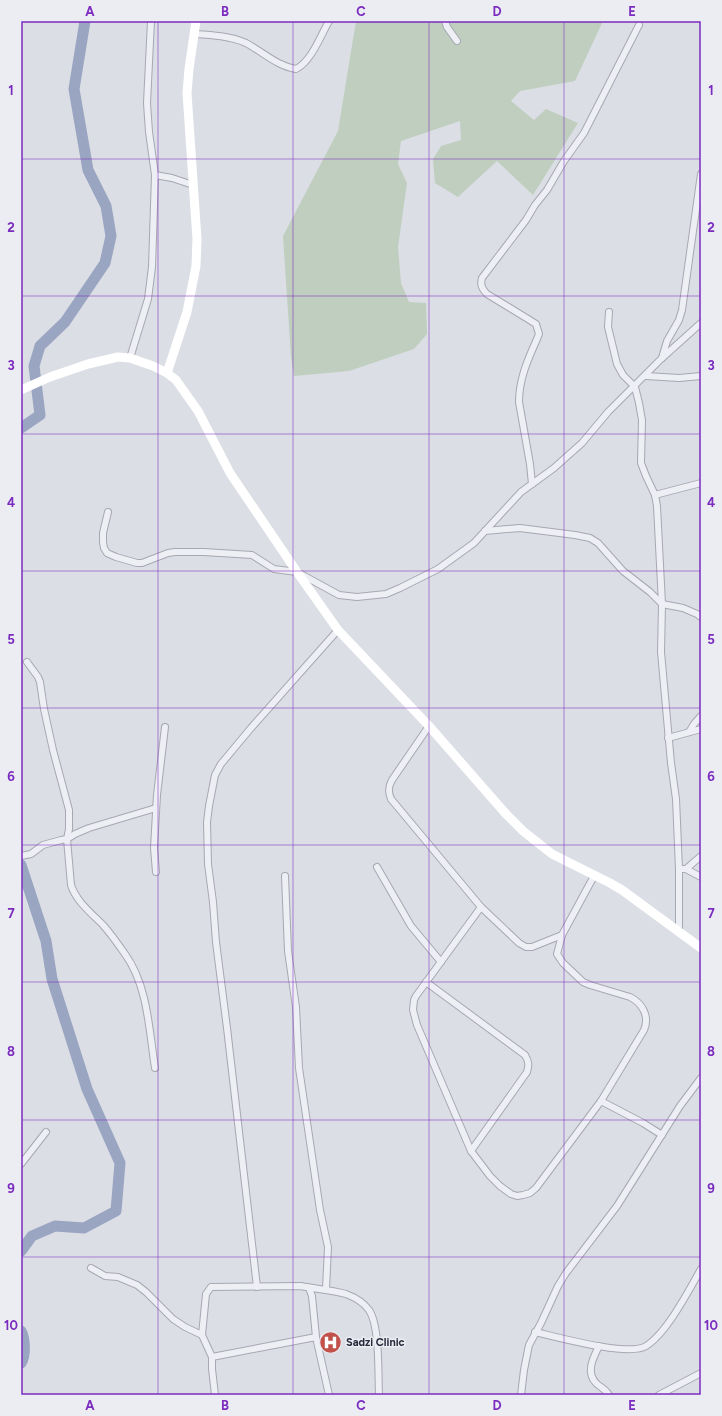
<svg xmlns="http://www.w3.org/2000/svg" width="722" height="1416" font-family="Figtree,sans-serif">
<style>
.green{fill:#bfcebe}
.lines{fill:none;stroke-linecap:round;stroke-linejoin:round}
.river{stroke:#9aa5c2;stroke-width:11}
.street-casing{stroke:#a6a8b2;stroke-width:8}
.street{stroke:#eeeff4;stroke-width:6}
.secondary{stroke:#fff;stroke-width:9}
.grid{fill:none;stroke:#7b2cbf;stroke-width:1;stroke-opacity:0.55}
.labels{text-anchor:middle;stroke-width:3;stroke-linejoin:round;paint-order:stroke}
.poi-label{font-size:11px;font-weight:bold;fill:#272a3a;stroke:#ebedf3;text-anchor:start}
.neatline{fill:none;stroke:#7b2cbf;stroke-width:1.5}
.grid-label{font-size:13px;text-anchor:middle;font-weight:bold;fill:#7b2cbf}
</style>
<rect width="100%" height="100%" fill="#dcdee5"/>
<path class="green" d="M356 21H603L575 81 520 91 511 101 534 120 546 109 578 123 533 195 497 161 458 197 435 183 433 159 441 146 461 140 460 121 401 141 398 164 407 183 398 247 401 283 409 302 426 303 427 334 414 349 349 371 294 376 291 357 283 236 338 131Z"/>
<g class="lines">
<g class="river">
<path d="M21 428 40 415 34 366 40 346 65 322 105 263 111 236 106 206 88 170 74 89 85 21"/>
<path d="M21 865 46 941 52 979 87 1089 120 1163 116 1211 84 1228 55 1226 32 1236 21 1251"/>
<path d="M21 1331C25 1338 26 1356 21 1363"/>
</g>
<defs>
<g id="street">
<path d="M445 21 447 27 457 41"/>
<path d="M194 34C211 35 230 36 246 43 263 52 277 66 296 69 311 62 321 35 329 21"/>
<path d="M155 175 172 178 193 185"/>
<path d="M609 312 608 327 617 364 623 375 635 387 639 403 642 420 641 463 646 476 655 495 657 506 662 604 661 652 671 763 676 799 679 869V932"/>
<path d="M130 358 148 299 152 267 155 175 149 132 147 103 151 21"/>
<path d="M662 358 667 341 679 320 682 310 701 174"/>
<path d="M646 376 679 378 701 376"/>
<path d="M532 484 530 464 519 402C519 379 528 359 537 339L539 334 536 324 528 319 487 294C482 289 480 285 482 278L526 220 535 205 547 190 564 161 584 133 639 25"/>
<path d="M655 495 701 483"/>
<path d="M108 512 103 533V542L104 548 107 553 116 557 137 563H142L168 553 175 552H204L252 555 274 569 297 572 339 595 357 597 386 594 400 588 438 569 474 543 521 492 554 468 582 443 608 412 661 359 701 323"/>
<path d="M485 531 520 528 575 535 590 538 598 543 623 571 650 592 662 604 683 608 697 614 701 617"/>
<path d="M27 662 38 677 40 682 44 709 53 750 69 810V829L67 839 71 885C76 901 91 913 103 925 111 934 118 944 125 954 148 986 149 1030 155 1068"/>
<path d="M429 726 392 780C388 787 388 792 391 799L481 907 519 943 526 947H532L562 935"/>
<path d="M689 732 694 724 701 716"/>
<path d="M668 738 701 729"/>
<path d="M21 856 31 854 43 845 61 840 67 839 75 834 89 828 156 808"/>
<path d="M377 867 411 926 441 962"/>
<path d="M679 869H686L701 877"/>
<path d="M686 869 701 856"/>
<path d="M156 872 154 848 157 795 165 727"/>
<path d="M285 876 288 951 296 1007 299 1068 320 1210 328 1247 326 1289"/>
<path d="M481 907 416 996 414 1000 413 1010 417 1025 471 1151 490 1176 500 1186 511 1194 517 1196 523 1195 530 1193 536 1188 601 1101 644 1030C650 1016 642 1003 630 997L590 985 583 982 563 963 557 954 562 935 594 876"/>
<path d="M426 982 525 1055C529 1062 529 1065 527 1072L471 1151"/>
<path d="M601 1101 643 1123 662 1135"/>
<path d="M21 1164 46 1132"/>
<path d="M91 1268 105 1276 118 1277 137 1285 146 1292 173 1319 185 1327 202 1335"/>
<path d="M257 1287 227 1028 216 942 213 902 208 864 207 822 209 806 215 775 221 764 251 728 338 630"/>
<path d="M309 1288 312 1296 316 1337 329 1395"/>
<path d="M535 1332C557 1337 629 1357 646 1346 667 1333 689 1290 701 1269"/>
<path d="M599 1346C593 1358 585 1373 597 1384 602 1388 606 1390 609 1395"/>
<path d="M212 1357 316 1337"/>
<path d="M215 1395 212 1369V1357L202 1335 206 1294 211 1287 301 1286C316 1289 331 1290 346 1294 354 1297 364 1303 369 1310 380 1326 378 1374 379 1395"/>
<path d="M521 1395 524 1370 529 1345 541 1323 558 1286 566 1273 617 1206 680 1106 701 1078"/>
<path d="M659 1395 701 1373"/>
</g>
</defs>
<use href="#street" class="street-casing"/>
<use href="#street" class="street"/>
<g class="secondary">
<path d="M167 373 187 312 196 266 197 239 187 93 189 69 196 21"/>
<path d="M21 390 50 377 88 364 118 357 130 358 153 366 167 373 176 380 198 411 230 473 297 572 338 630 429 726 506 814 523 831 552 854 610 883 622 890 701 948"/>
</g>
</g>
<path class="grid" d="M158 21V1395M293 21V1395M429 21V1395M564 21V1395M21 159H701M21 296H701M21 434H701M21 571H701M21 708H701M21 845H701M21 982H701M21 1120H701M21 1257H701"/>
<defs>
<symbol id="hospital-disc" viewBox="-11 -11 22 22"><circle r="9.5" fill="#c1514a" stroke="#ebedf3"/><path d="M-5-5h3v3.5h4V-5h3V5h-3V1.5h-4V5h-3Z" fill="#fff"/></symbol>
</defs>
<g fill-rule="evenodd">
<use href="#hospital-disc" x="318" y="1330" width="25" height="25"/>
</g>
<g class="labels">
<g class="poi-label">
<text x="346" y="1346">Sadzi Clinic</text>
</g>
</g>
<rect width="722" height="1416" fill="none" stroke="#ebedf3" stroke-width="44"/>
<rect x="22" y="22" width="678" height="1372" class="neatline"/>
<g class="grid-label">
<text x="90" y="16">A</text>
<text x="225" y="16">B</text>
<text x="361" y="16">C</text>
<text x="497" y="16">D</text>
<text x="632" y="16">E</text>
<text x="11" y="95">1</text>
<text x="711" y="95">1</text>
<text x="11" y="232">2</text>
<text x="711" y="232">2</text>
<text x="11" y="370">3</text>
<text x="711" y="370">3</text>
<text x="11" y="507">4</text>
<text x="711" y="507">4</text>
<text x="11" y="644">5</text>
<text x="711" y="644">5</text>
<text x="11" y="781">6</text>
<text x="711" y="781">6</text>
<text x="11" y="918">7</text>
<text x="711" y="918">7</text>
<text x="11" y="1056">8</text>
<text x="711" y="1056">8</text>
<text x="11" y="1193">9</text>
<text x="711" y="1193">9</text>
<text x="11" y="1330">10</text>
<text x="711" y="1330">10</text>
<text x="90" y="1410">A</text>
<text x="225" y="1410">B</text>
<text x="361" y="1410">C</text>
<text x="497" y="1410">D</text>
<text x="632" y="1410">E</text>
</g>
</svg>
